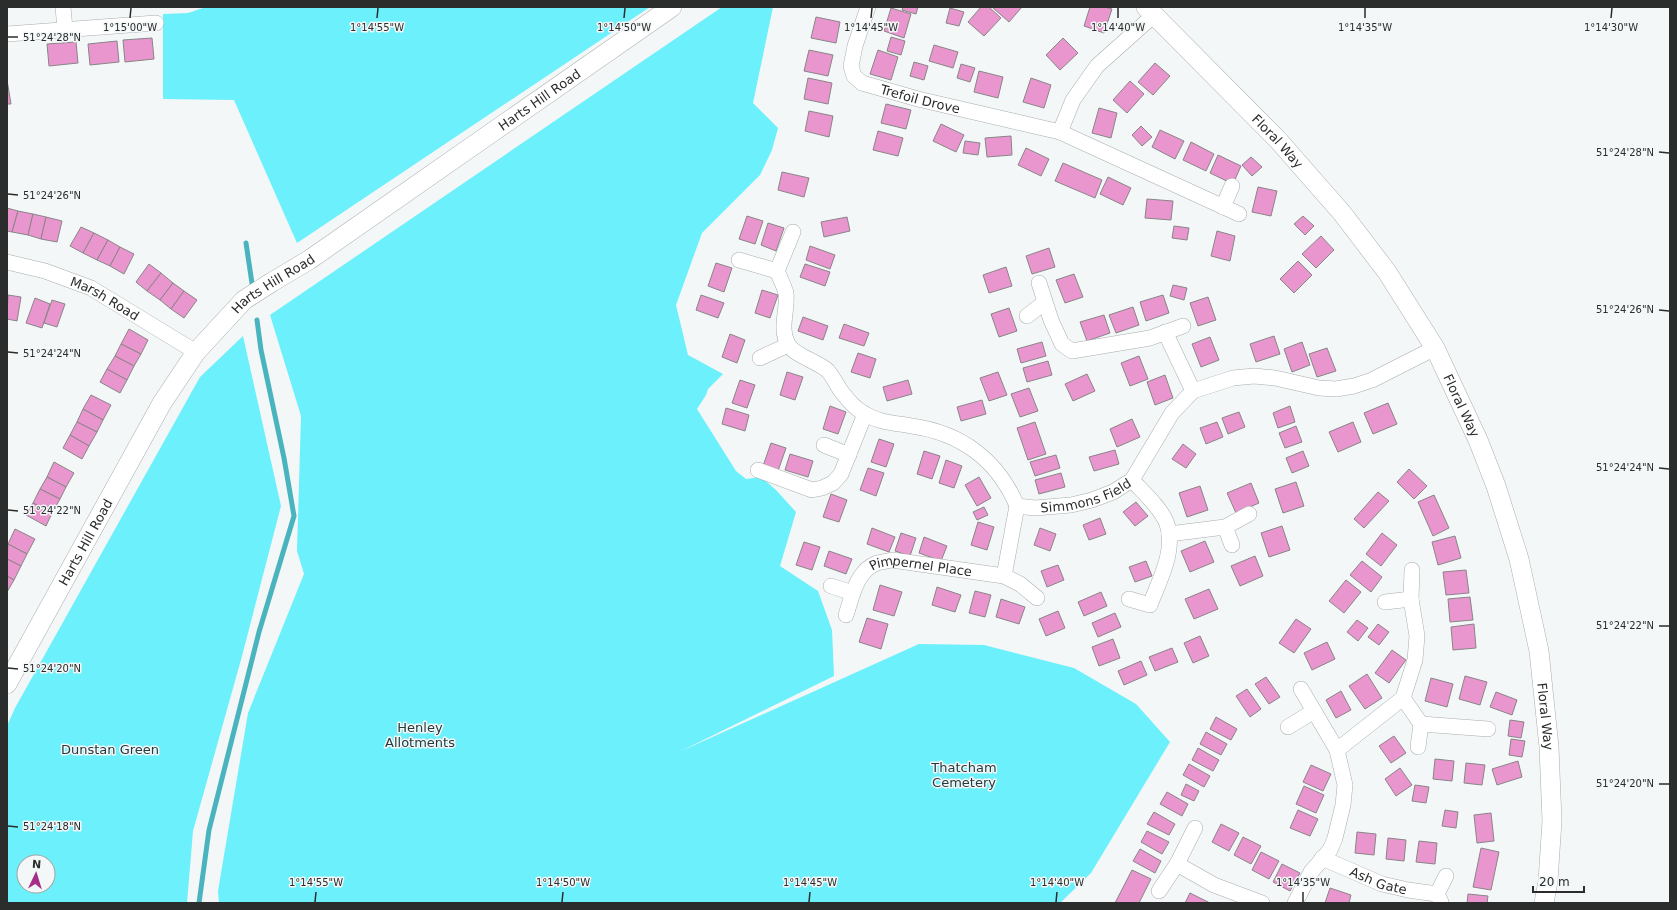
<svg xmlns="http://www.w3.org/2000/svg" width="1677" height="910" font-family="'DejaVu Sans',sans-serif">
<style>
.green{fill:#6bf0fc;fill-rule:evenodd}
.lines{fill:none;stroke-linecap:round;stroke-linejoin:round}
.stream{stroke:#49b4be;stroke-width:5}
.building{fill:#ea96ce;stroke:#888587}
.minor-casing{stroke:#aaadae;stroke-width:16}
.tertiary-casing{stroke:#aaadae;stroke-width:20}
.minor{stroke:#fff;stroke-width:15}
.tertiary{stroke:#fff;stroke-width:19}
.ticks{fill:none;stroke:#2b2c2c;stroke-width:1.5}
.labels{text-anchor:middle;stroke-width:3;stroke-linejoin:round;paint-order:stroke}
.street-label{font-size:13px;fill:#2b2c2c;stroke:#f3f7f7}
.park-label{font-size:13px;fill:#223a3d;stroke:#f3f7f7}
.ticks-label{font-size:10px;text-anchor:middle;fill:#2b2c2c;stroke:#f3f7f7;stroke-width:3;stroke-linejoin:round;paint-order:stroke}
</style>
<rect width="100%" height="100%" fill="#f3f7f7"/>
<g class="green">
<path d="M206 7H650L297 243 234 100 163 99V14L188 13Z"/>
<path d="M722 7H773L753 103 778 128 772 150 760 175 702 233 676 305 688 355 723 374 708 389 706 395 697 409 736 471 746 479 761 477 776 490 796 512 780 566 818 591 832 630 834 676 679 752 919 644 984 645 1074 668 1136 704 1170 742 1091 873 1060 903H219L218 891 248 713 304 574 297 551 301 416 270 315Z"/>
<path d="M243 336 281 506 242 656 193 831 187 903H7V726L15 708 200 377ZM24 862H48V886H24Z"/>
</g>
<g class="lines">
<g class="stream">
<path d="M246 243 253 290"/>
<path d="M199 903 209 830 259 632 294 516 284 458 261 350 257 320"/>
</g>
</g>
<g class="building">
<path d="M903 7H918L916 14 902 10Z"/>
<path d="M981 7H989L1001 18 984 36 968 22Z"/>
<path d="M994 7H1022L1009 22 993 8Z"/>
<path d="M1090 7H1105L1112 9 1104 33 1084 26Z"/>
<path d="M891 8 911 14 904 38 884 31Z"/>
<path d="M950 8 964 12 959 26 946 23Z"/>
<path d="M816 17 840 22 836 43 811 38Z"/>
<path d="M891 37 905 41 901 55 887 51Z"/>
<path d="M152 38 154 59 125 62 123 40Z"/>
<path d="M1063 38 1078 53 1060 70 1046 55Z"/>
<path d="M117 41 119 62 90 65 88 44Z"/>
<path d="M76 42 78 63 49 66 47 44Z"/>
<path d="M934 45 958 52 953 68 929 61Z"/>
<path d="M809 50 833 55 828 76 804 71Z"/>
<path d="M878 50 898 57 891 80 870 74Z"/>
<path d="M914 62 928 66 924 80 910 76Z"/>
<path d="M1155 63 1170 76 1153 95 1138 82Z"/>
<path d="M961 64 975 68 970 82 957 78Z"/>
<path d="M979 71 1003 77 998 98 974 92Z"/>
<path d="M808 78 832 83 828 104 804 99Z"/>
<path d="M1031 78 1051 85 1044 108 1023 102Z"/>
<path d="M7 80 11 104H7Z"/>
<path d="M1130 81 1144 94 1127 113 1113 100Z"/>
<path d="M886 104 911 110 906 129 881 123Z"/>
<path d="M1099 108 1117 113 1111 138 1092 133Z"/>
<path d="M809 111 833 116 829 137 805 131Z"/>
<path d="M941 124 964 135 956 152 933 141Z"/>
<path d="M1141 126 1152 137 1142 146 1132 135Z"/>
<path d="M1160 130 1184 141 1175 159 1152 147Z"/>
<path d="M878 131 903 138 898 156 873 150Z"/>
<path d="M1011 136 1012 155 987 157 985 138Z"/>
<path d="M965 141 980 143 978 155 963 153Z"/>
<path d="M1191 142 1214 154 1206 171 1183 160Z"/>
<path d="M1026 148 1049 159 1041 176 1018 165Z"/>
<path d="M1218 155 1241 166 1233 184 1210 173Z"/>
<path d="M1251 157 1262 167 1252 176 1242 165Z"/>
<path d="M1063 163 1102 180 1095 198 1055 181Z"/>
<path d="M782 172 809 178 804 197 778 190Z"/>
<path d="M1108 177 1131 188 1123 205 1100 194Z"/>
<path d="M1258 187 1277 191 1271 216 1252 212Z"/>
<path d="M1147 199 1173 201 1171 220 1145 218Z"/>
<path d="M7 208 18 211 12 232 7 231Z"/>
<path d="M18 211 33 214 28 235 12 232Z"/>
<path d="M33 214 46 217 41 239 28 235Z"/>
<path d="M747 216 763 221 755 244 739 239Z"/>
<path d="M1303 216 1314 226 1305 235 1294 224Z"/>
<path d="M46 217 62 221 57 242 41 239Z"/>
<path d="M847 217 850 231 824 237 821 222Z"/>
<path d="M768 223 784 228 776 251 761 245Z"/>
<path d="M1174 226 1189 228 1187 240 1172 238Z"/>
<path d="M81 227 94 233 83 253 70 246Z"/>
<path d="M1217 231 1235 236 1230 261 1211 256Z"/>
<path d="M94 233 108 240 97 260 83 253Z"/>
<path d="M1321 236 1334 250 1316 268 1302 254Z"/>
<path d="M108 240 120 247 110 266 97 260Z"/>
<path d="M810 246 835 255 830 269 806 260Z"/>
<path d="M120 247 134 254 124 274 110 266Z"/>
<path d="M1049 248 1055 267 1032 274 1026 256Z"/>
<path d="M1298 261 1312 275 1294 293 1280 279Z"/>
<path d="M716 263 732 268 724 292 708 286Z"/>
<path d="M149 264 161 273 147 291 136 282Z"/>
<path d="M805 264 830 272 825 286 800 277Z"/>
<path d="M1006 267 1012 286 989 293 983 275Z"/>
<path d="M161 273 173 283 160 300 147 291Z"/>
<path d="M1074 274 1083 297 1065 303 1056 280Z"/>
<path d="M173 283 184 291 171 309 160 300Z"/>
<path d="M1173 285 1187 288 1184 300 1170 296Z"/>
<path d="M762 290 778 295 770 318 755 313Z"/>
<path d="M184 291 197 300 184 318 171 309Z"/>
<path d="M8 295 21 297 17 321 7 319Z"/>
<path d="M701 295 724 303 718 318 696 310Z"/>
<path d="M1163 295 1169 313 1146 321 1140 302Z"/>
<path d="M1208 297 1216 320 1198 326 1190 303Z"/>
<path d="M35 298 50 304 42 328 26 323Z"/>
<path d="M52 300 65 304 57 327 44 323Z"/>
<path d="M1133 307 1139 325 1116 333 1109 315Z"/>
<path d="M1009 308 1017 331 999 337 991 314Z"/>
<path d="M1104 315 1110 333 1087 341 1080 322Z"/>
<path d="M803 317 828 326 823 340 798 331Z"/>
<path d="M844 324 869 333 864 346 839 338Z"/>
<path d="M129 329 148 340 141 354 121 344Z"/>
<path d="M730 334 745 340 737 363 722 357Z"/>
<path d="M1274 336 1280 354 1256 362 1250 344Z"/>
<path d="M1210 337 1219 360 1201 367 1192 344Z"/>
<path d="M1042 342 1046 356 1021 363 1017 349Z"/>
<path d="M1302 342 1310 365 1292 372 1284 349Z"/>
<path d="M121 344 141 354 134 366 115 356Z"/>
<path d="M1327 348 1336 371 1317 377 1309 354Z"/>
<path d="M858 353 876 359 870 378 851 372Z"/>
<path d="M115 356 134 366 127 380 107 369Z"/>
<path d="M1139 356 1148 379 1130 386 1121 363Z"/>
<path d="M1048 361 1052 375 1027 382 1023 368Z"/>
<path d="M107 369 127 380 120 393 100 382Z"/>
<path d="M787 372 803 377 795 400 780 395Z"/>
<path d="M998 372 1007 395 989 401 980 378Z"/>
<path d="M1087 374 1095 391 1073 401 1065 384Z"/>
<path d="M1165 375 1173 398 1155 405 1147 382Z"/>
<path d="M740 380 755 385 747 408 732 403Z"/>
<path d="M908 380 912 394 887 401 883 387Z"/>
<path d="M1029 388 1038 411 1020 417 1011 394Z"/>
<path d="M91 395 111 405 103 420 83 409Z"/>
<path d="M982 400 986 414 961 421 957 407Z"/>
<path d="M1388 403 1397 424 1373 434 1364 413Z"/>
<path d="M830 406 846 412 838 434 823 429Z"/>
<path d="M1290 406 1295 422 1278 428 1273 413Z"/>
<path d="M726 408 749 415 745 431 722 424Z"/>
<path d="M83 409 103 420 97 432 77 422Z"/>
<path d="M1239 412 1245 427 1228 434 1222 418Z"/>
<path d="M1132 419 1140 437 1117 447 1110 429Z"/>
<path d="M77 422 97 432 89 446 70 435Z"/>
<path d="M1035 422 1046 454 1028 460 1017 428Z"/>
<path d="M1217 422 1223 437 1206 444 1200 428Z"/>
<path d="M1353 422 1361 442 1338 452 1329 432Z"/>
<path d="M1296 426 1302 442 1285 448 1279 433Z"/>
<path d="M70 435 89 446 82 459 63 448Z"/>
<path d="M879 439 894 444 886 467 871 462Z"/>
<path d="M771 443 786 448 778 471 763 466Z"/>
<path d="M1183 444 1196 454 1186 468 1172 459Z"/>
<path d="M1115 450 1119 464 1094 471 1089 457Z"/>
<path d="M924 451 940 456 932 479 917 474Z"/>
<path d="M1303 451 1309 466 1292 473 1286 458Z"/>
<path d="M790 454 813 461 808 477 785 470Z"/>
<path d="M1056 455 1060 468 1035 476 1030 462Z"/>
<path d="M946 460 962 466 954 488 939 483Z"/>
<path d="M54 462 74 473 66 487 47 477Z"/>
<path d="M868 468 884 473 876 496 860 490Z"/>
<path d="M1409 469 1427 486 1414 499 1397 482Z"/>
<path d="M1061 473 1065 487 1039 494 1035 480Z"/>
<path d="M47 477 66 487 60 499 40 489Z"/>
<path d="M979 477 991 498 977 506 965 485Z"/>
<path d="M1296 482 1304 506 1283 513 1275 489Z"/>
<path d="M1251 483 1259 503 1236 513 1227 493Z"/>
<path d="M1200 486 1208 510 1187 517 1179 493Z"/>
<path d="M40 489 60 499 52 513 33 503Z"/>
<path d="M1378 492 1389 501 1364 528 1354 519Z"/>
<path d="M831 494 847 500 839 522 823 517Z"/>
<path d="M1434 495 1449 528 1433 536 1418 502Z"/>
<path d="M1136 502 1148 516 1135 526 1123 512Z"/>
<path d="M33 503 52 513 46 526 26 515Z"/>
<path d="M984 507 988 515 977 520 973 512Z"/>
<path d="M1100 518 1106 534 1089 540 1083 525Z"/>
<path d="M978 522 994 527 987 550 971 545Z"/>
<path d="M1282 526 1290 550 1269 557 1261 533Z"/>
<path d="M872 528 895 537 889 552 867 544Z"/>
<path d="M1040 528 1056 534 1050 551 1034 545Z"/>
<path d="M15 529 35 539 27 554 8 544Z"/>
<path d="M901 533 916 538 910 556 895 551Z"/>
<path d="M1382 533 1397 545 1381 566 1366 554Z"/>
<path d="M1455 536 1461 558 1438 565 1432 542Z"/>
<path d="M924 537 947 546 941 561 919 553Z"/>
<path d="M1205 541 1214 562 1190 572 1181 551Z"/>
<path d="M804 542 820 547 812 570 796 565Z"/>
<path d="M8 544 27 554 21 566 7 559Z"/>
<path d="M829 551 852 559 846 574 824 566Z"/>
<path d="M1255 556 1263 576 1240 586 1231 566Z"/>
<path d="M7 559 21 566 14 580 7 576Z"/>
<path d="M1146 561 1152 576 1135 582 1129 567Z"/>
<path d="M1362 561 1382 577 1371 592 1350 575Z"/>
<path d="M1058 565 1064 580 1047 587 1041 571Z"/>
<path d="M1466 570 1469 593 1446 595 1443 572Z"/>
<path d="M7 576 14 580 7 592Z"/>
<path d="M1346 580 1361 592 1344 613 1329 601Z"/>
<path d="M880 585 902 592 894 616 873 610Z"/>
<path d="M937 587 961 595 955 612 932 605Z"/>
<path d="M1209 589 1218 609 1194 619 1185 599Z"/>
<path d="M975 591 991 595 985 617 969 613Z"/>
<path d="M1101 592 1107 606 1084 616 1078 602Z"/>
<path d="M1470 597 1473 620 1450 622 1448 599Z"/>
<path d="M1001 599 1025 607 1019 624 996 617Z"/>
<path d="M1058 611 1065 628 1046 636 1039 619Z"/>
<path d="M1115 613 1121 627 1098 637 1092 623Z"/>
<path d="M867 618 888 624 881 649 859 642Z"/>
<path d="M1296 619 1311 629 1294 653 1279 643Z"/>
<path d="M1357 620 1368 628 1358 641 1347 632Z"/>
<path d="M1378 624 1389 632 1379 645 1368 637Z"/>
<path d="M1474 624 1476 648 1453 650 1451 627Z"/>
<path d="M1200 636 1209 656 1193 663 1184 643Z"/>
<path d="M1113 639 1120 658 1099 666 1092 647Z"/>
<path d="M1327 642 1335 659 1312 670 1304 653Z"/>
<path d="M1172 648 1178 662 1155 671 1149 657Z"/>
<path d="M1392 650 1406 660 1389 683 1375 673Z"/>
<path d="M1141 661 1147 675 1124 685 1118 671Z"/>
<path d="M1367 674 1382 698 1365 709 1349 686Z"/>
<path d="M1465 676 1487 682 1480 705 1459 699Z"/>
<path d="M1266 677 1280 697 1269 704 1255 684Z"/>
<path d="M1431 678 1453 684 1447 707 1425 701Z"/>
<path d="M1247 689 1261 709 1250 717 1236 696Z"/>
<path d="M1341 691 1351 710 1336 718 1326 700Z"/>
<path d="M1496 692 1517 700 1512 715 1490 707Z"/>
<path d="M1216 717 1237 729 1231 740 1210 729Z"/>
<path d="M1510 720 1524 722 1521 738 1508 736Z"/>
<path d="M1206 732 1227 744 1221 755 1200 744Z"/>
<path d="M1394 736 1406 753 1391 763 1379 746Z"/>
<path d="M1511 739 1525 741 1522 757 1509 755Z"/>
<path d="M1198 748 1219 760 1213 771 1192 760Z"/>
<path d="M1435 759 1454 761 1452 781 1433 779Z"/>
<path d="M1518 761 1522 777 1497 785 1492 769Z"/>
<path d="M1466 763 1485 765 1482 785 1464 783Z"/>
<path d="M1189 764 1210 776 1204 787 1183 775Z"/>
<path d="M1311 765 1331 774 1323 791 1303 782Z"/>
<path d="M1400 768 1412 785 1396 796 1385 779Z"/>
<path d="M1186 784 1199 791 1194 801 1181 795Z"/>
<path d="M1415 785 1429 787 1426 803 1412 801Z"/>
<path d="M1304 786 1324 795 1316 813 1296 804Z"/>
<path d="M1167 792 1188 804 1182 816 1160 804Z"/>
<path d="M1298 810 1318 819 1310 836 1290 828Z"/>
<path d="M1445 810 1458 812 1456 828 1442 826Z"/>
<path d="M1154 812 1175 824 1169 835 1147 824Z"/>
<path d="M1491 813 1494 841 1477 843 1474 815Z"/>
<path d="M1221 824 1239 833 1229 851 1212 842Z"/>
<path d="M1147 831 1169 842 1162 854 1141 842Z"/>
<path d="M1357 832 1376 834 1374 855 1355 853Z"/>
<path d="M1243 837 1261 846 1251 864 1234 855Z"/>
<path d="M1388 838 1406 840 1404 861 1386 859Z"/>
<path d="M1419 841 1437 843 1435 864 1416 862Z"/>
<path d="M1481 848 1499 852 1491 890 1473 887Z"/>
<path d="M1140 849 1161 861 1155 873 1133 861Z"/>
<path d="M1261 852 1279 861 1269 879 1252 870Z"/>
<path d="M1282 864 1300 873 1290 891 1273 882Z"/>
<path d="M1132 870 1151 879 1139 903H1115Z"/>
<path d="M1330 888 1351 895 1349 903H1325Z"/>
<path d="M1190 893 1210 903H1185Z"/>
<path d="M1468 894 1488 896 1487 903H1467Z"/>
</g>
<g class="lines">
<defs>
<g id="minor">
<path d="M63 7 65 29"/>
<path id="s1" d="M868 7 855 46 851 66 854 76 862 83 918 99 1060 132 1239 214"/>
<path d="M7 34 156 23"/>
<path d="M1060 132 1073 100 1097 66 1154 15"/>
<path d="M1223 207 1232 186"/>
<path id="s2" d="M793 232 777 271C780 278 784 286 786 293 788 310 779 329 788 344 794 356 818 361 828 371 833 377 837 385 841 391 847 399 857 410 865 414 880 423 896 423 912 426 961 433 998 460 1017 506L1035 508 1071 505 1092 500 1113 492 1132 480 1172 413 1193 391 1233 378 1254 376 1275 378 1319 388 1336 389 1354 386 1372 380 1435 348"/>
<path d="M739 260 777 271"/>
<path id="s3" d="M7 262 45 271 91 288 196 352"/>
<path d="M1039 283 1051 320 1062 344 1072 351 1150 338 1183 326"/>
<path d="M1027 316 1045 302"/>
<path d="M1165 332 1193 391"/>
<path d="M760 358 788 345"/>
<path d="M824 445 849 455"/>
<path d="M758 470 812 490 822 488 833 483 841 474 865 414"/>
<path d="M1225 527 1232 545"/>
<path d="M1169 534 1225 527 1249 514"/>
<path d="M1004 576 1017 506"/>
<path d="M831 586 853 593"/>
<path d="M1129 599 1150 605C1159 581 1176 551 1167 524 1162 509 1143 492 1132 480"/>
<path d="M1385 602 1411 599"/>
<path id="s4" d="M846 615C852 597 856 571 877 563 882 562 887 561 892 560L1004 576 1020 584 1037 598"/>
<path d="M1403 698 1421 724"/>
<path d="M1288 727 1314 711"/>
<path d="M1418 747 1421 724 1488 729"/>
<path d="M1337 750 1403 698 1415 660 1417 636 1411 599 1412 570"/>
<path id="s5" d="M1322 858 1382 884 1408 890 1437 894"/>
<path d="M1177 864 1214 885 1262 903"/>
<path d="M1159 891 1177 864 1195 828"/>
<path d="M1441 902 1437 894 1446 876"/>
<path d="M1295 903 1311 872 1330 850 1335 838 1343 805 1345 785 1337 750 1301 689"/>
</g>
<g id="tertiary">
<path id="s6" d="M1146 7 1278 140 1342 213 1387 272 1435 348 1478 440 1496 486 1519 559 1539 651 1549 747 1552 821 1548 881 1544 903"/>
<path id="s7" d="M7 684 162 403 196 352 244 300 272 282 309 260 672 7"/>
</g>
</defs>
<use href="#minor" class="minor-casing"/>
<use href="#tertiary" class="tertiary-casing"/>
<use href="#minor" class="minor"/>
<use href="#tertiary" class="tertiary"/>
</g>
<path class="ticks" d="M130 18 131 8M377 18 378 8M624 18 625 8M871 18 872 8M1118 18V8M1365 18V8M1611 18 1612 8M8 37H18M1659 152 1669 153M8 194 18 195M1659 310 1669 311M8 352 18 353M1659 468 1669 469M8 510 18 511M1659 626H1669M8 668 18 669M1659 784H1669M8 826 18 827M315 902 316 892M562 902 563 892M809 902 810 892M1056 902 1057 892M1303 902V892"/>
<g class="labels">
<g class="street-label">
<text dy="5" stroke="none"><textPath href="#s1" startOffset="143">Trefoil Drove</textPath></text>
<text dy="5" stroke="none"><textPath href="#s7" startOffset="810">Harts Hill Road</textPath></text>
<text dy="5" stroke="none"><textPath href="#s6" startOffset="188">Floral Way</textPath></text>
<text dy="5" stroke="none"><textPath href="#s7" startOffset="486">Harts Hill Road</textPath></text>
<text dy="5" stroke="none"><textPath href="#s3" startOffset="105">Marsh Road</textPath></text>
<text dy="5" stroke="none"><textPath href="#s6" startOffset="512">Floral Way</textPath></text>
<text dy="5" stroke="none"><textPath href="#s2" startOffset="482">Simmons Field</textPath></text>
<text dy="5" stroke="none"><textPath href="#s7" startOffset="162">Harts Hill Road</textPath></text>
<text dy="5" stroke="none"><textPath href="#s4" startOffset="107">Pimpernel Place</textPath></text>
<text dy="5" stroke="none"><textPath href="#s6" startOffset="836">Floral Way</textPath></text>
<text dy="5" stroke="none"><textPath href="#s5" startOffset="61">Ash Gate</textPath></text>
</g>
<g class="park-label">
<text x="420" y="732">Henley<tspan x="420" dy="15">Allotments</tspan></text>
<text x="110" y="754">Dunstan Green</text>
<text x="964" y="772">Thatcham<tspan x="964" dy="15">Cemetery</tspan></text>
</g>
</g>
<g class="ticks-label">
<text x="130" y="31">1°15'00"W</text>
<text x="377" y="31">1°14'55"W</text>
<text x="624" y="31">1°14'50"W</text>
<text x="871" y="31">1°14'45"W</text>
<text x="1118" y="31">1°14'40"W</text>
<text x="1365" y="31">1°14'35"W</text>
<text x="1611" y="31">1°14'30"W</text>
<text x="52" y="41">51°24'28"N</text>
<text x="1625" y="156">51°24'28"N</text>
<text x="52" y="199">51°24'26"N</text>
<text x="1625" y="313">51°24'26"N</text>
<text x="52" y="357">51°24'24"N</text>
<text x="1625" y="471">51°24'24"N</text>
<text x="52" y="514">51°24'22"N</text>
<text x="1625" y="629">51°24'22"N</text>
<text x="52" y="672">51°24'20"N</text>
<text x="1625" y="787">51°24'20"N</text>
<text x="52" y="830">51°24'18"N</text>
<text x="316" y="886">1°14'55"W</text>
<text x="563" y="886">1°14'50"W</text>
<text x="810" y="886">1°14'45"W</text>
<text x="1057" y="886">1°14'40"W</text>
<text x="1303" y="886">1°14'35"W</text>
</g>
<rect width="1677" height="910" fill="none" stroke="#2b2c2c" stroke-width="16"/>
<g transform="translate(36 874) rotate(4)"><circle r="19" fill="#f3f7f7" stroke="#a3a6a6"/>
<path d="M0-3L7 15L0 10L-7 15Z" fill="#a52e86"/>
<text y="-6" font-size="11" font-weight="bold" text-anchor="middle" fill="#2b2c2c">N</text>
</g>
<path d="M1533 886v6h51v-6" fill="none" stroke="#2b2c2c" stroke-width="2"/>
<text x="1539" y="886" font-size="12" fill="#2b2c2c" stroke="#f3f7f7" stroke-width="3" paint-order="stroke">20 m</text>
</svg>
